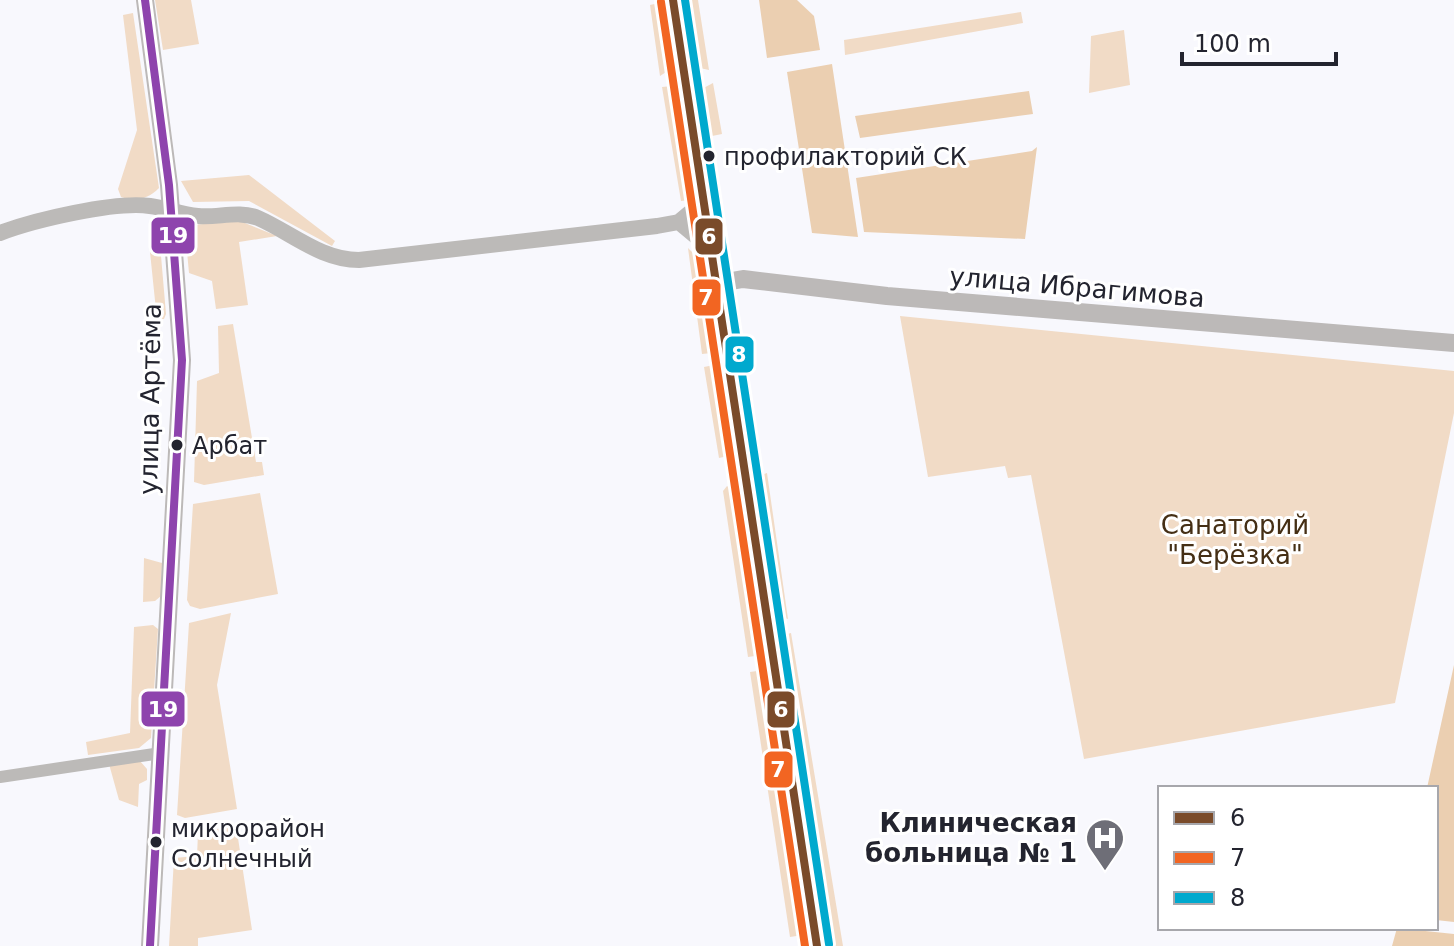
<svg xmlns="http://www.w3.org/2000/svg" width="1454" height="946" font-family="'DejaVu Sans',sans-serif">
	<rect width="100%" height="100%" fill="#f8f8fd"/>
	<!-- green -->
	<path fill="#f1dbc6" d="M 155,0 L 191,0 L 199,44 L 163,50 Z
		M 685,0 L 698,0 L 709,70 L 695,67 Z
		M 659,3 L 669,70 L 660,76 L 650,5 Z
		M 1021,12 L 1023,23 L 845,55 L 844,40 Z
		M 133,13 L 159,188 C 148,199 136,202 121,197 L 118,189 L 137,130 L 123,15 Z
		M 1124,30 L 1130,85 L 1089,93 L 1091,36 Z
		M 713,83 L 722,134 L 707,137 L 698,91 Z
		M 672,86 L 690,200 L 681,201 L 662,87 Z
		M 249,175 L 335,241 L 332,246 L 249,201 L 193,202 L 181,181 Z
		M 240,221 L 277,236 L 239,242 L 248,305 L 216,309 L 212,281 L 189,273 L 185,230 L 191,225 Z
		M 160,244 L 166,314 L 164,319 L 157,320 L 150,252 Z
		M 688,248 L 698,258 L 712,353 L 702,354 Z
		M 900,316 L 1454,371 L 1454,413 L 1395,703 L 1084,759 L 1031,475 L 1008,478 L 1005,466 L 928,477 Z
		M 233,324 L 256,462 L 262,462 L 264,475 L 204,485 L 194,482 L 197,381 L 219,373 L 218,326 Z
		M 714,365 L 728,456 L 719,458 L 704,367 Z
		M 767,473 L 788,619 L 777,616 L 756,477 Z
		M 727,486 L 736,493 L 762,655 L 748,657 L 723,491 Z
		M 260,493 L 278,594 L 200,609 L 190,606 L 187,600 L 193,504 Z
		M 144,558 L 162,563 L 161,596 L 155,601 L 143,602 Z
		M 231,613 L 217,685 L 237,809 L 185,818 L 177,815 L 189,623 Z
		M 153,625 L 158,629 L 151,738 L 139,748 L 88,755 L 86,742 L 130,733 L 134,627 Z
		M 791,633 L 843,946 L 830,946 L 827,928 L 780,636 Z
		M 764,670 L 803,935 L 790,937 L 750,672 Z
		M 140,761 L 147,769 L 147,780 L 139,784 L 138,807 L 119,800 L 109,764 Z
		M 236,825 L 252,930 L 198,938 L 198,946 L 169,946 L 174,858 L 197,856 L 198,833 Z"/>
	<!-- forest -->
	<path fill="#ebcfb1" d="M 759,0 L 797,0 L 814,16 L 820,50 L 767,58 Z
		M 832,64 L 858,237 L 812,233 L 787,72 Z
		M 1029,91 L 1033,114 L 860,138 L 855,116 Z
		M 1037,147 L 1025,239 L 864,232 L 856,178 L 1032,151 Z
		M 1454,665 L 1454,922 L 1436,920 L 1436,788 L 1427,788 Z
		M 1397,928 L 1454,934 L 1454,946 L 1392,946 Z"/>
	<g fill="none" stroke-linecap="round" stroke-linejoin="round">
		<!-- minor -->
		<path stroke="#bcbab8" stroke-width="12" d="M 0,777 L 161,753"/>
		<!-- tertiary -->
		<path stroke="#bcbab8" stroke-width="16" d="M 679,222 L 709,247
			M 0,233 C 34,220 115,201 150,206 C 166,208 182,215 198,216 C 218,218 239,210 258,218 C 292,233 321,260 359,260 L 657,226 L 679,222 L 703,202"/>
		<!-- secondary -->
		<path stroke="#bcb9b8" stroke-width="18" d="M 145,0 L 169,185 L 182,360 L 150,946
			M 673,0 L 817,946
			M 714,284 L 743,279 L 887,296 L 1454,343"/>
		<defs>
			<path id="bus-1" d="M 673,0 L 817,946"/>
			<path id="bus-2" d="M 661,2 L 805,946"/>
			<path id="bus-3" d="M 685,0 L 829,944"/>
			<path id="bus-4" d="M 145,0 L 169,185 L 182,360 L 150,946"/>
		</defs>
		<!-- bus-1 casing -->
		<use href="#bus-1" stroke="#fff" stroke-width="14"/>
		<!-- bus-2 casing -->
		<use href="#bus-2" stroke="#fff" stroke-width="14"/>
		<!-- bus-3 casing -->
		<use href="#bus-3" stroke="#fff" stroke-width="14"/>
		<!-- bus-4 casing -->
		<use href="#bus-4" stroke="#fff" stroke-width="14"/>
		<!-- bus-1 -->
		<use href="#bus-1" stroke="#7a4b2a" stroke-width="8"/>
		<!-- bus-2 -->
		<use href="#bus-2" stroke="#f26522" stroke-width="8"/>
		<!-- bus-3 -->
		<use href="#bus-3" stroke="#00a9ce" stroke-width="8"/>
		<!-- bus-4 -->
		<use href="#bus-4" stroke="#8e44ad" stroke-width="8"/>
	</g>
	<!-- icons -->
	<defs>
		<symbol id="hospital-pin" viewBox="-11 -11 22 30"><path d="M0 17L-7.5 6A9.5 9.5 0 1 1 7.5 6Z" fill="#6e6e77" stroke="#fff"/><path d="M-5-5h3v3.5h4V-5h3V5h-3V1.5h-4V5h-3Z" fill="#fff"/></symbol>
	</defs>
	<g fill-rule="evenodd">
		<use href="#hospital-pin" x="1083" y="816" width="44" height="60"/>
	</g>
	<!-- markers -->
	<g fill="#23242f" stroke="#fff" stroke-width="3">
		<circle cx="709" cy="156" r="7"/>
		<circle cx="177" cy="445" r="7"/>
		<circle cx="156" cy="842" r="7"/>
	</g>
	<g text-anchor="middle" stroke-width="6" stroke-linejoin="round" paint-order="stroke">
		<!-- bus labels -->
		<g font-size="24" fill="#23242f" stroke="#fff" text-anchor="start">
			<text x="724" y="165">профилакторий СК</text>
			<text x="192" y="454">Арбат</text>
			<text x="171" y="837">микрорайон<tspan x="171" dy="30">Солнечный</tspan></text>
		</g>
		<!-- street labels -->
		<g font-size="26" fill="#23242f" stroke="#fff">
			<text transform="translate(1077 287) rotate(5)" y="9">улица Ибрагимова</text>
			<text transform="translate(150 399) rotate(-89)" y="9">улица Артёма</text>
		</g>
		<!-- park labels -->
		<g font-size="26" fill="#452f15" stroke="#fff">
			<text x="1235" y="534">Санаторий<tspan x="1235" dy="30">"Берёзка"</tspan></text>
		</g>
		<!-- poi labels -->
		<g font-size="26" font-weight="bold" fill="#23242f" stroke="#fff" text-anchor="end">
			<text x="1077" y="832">Клиническая<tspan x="1077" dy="30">больница № 1</tspan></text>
		</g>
	</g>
	<g stroke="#fff" stroke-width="3">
		<rect x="150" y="216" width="46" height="39" rx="8" fill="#8e44ad"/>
		<rect x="694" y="217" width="30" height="39" rx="8" fill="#7a4b2a"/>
		<rect x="691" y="278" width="31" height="39" rx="8" fill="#f26522"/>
		<rect x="724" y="335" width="31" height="39" rx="8" fill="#00a9ce"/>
		<rect x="140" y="690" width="46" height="38" rx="8" fill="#8e44ad"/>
		<rect x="766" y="690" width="30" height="39" rx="8" fill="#7a4b2a"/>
		<rect x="763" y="750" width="31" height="39" rx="8" fill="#f26522"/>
	</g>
	<g font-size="22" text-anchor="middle" font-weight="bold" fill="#fff">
		<text x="173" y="243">19</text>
		<text x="709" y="244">6</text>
		<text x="706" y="305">7</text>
		<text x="739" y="362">8</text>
		<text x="163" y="717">19</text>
		<text x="781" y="717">6</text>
		<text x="778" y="777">7</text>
	</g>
	<!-- legend -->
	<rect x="1158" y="786" width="280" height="144" fill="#ffffff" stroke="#a7a7ac" stroke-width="2"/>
	<rect x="1174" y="812" width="40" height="12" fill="#7a4b2a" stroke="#a7a7ac" stroke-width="2"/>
	<text x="1230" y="826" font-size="24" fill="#23242f">6</text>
	<rect x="1174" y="852" width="40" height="12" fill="#f26522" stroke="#a7a7ac" stroke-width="2"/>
	<text x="1230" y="866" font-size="24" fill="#23242f">7</text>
	<rect x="1174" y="892" width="40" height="12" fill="#00a9ce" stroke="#a7a7ac" stroke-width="2"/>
	<text x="1230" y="906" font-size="24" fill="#23242f">8</text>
	<!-- scale -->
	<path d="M1182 52v12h154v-12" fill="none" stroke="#23242f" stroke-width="4"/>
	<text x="1194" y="52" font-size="24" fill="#23242f" stroke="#ffffff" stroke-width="6" paint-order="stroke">100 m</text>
</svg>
